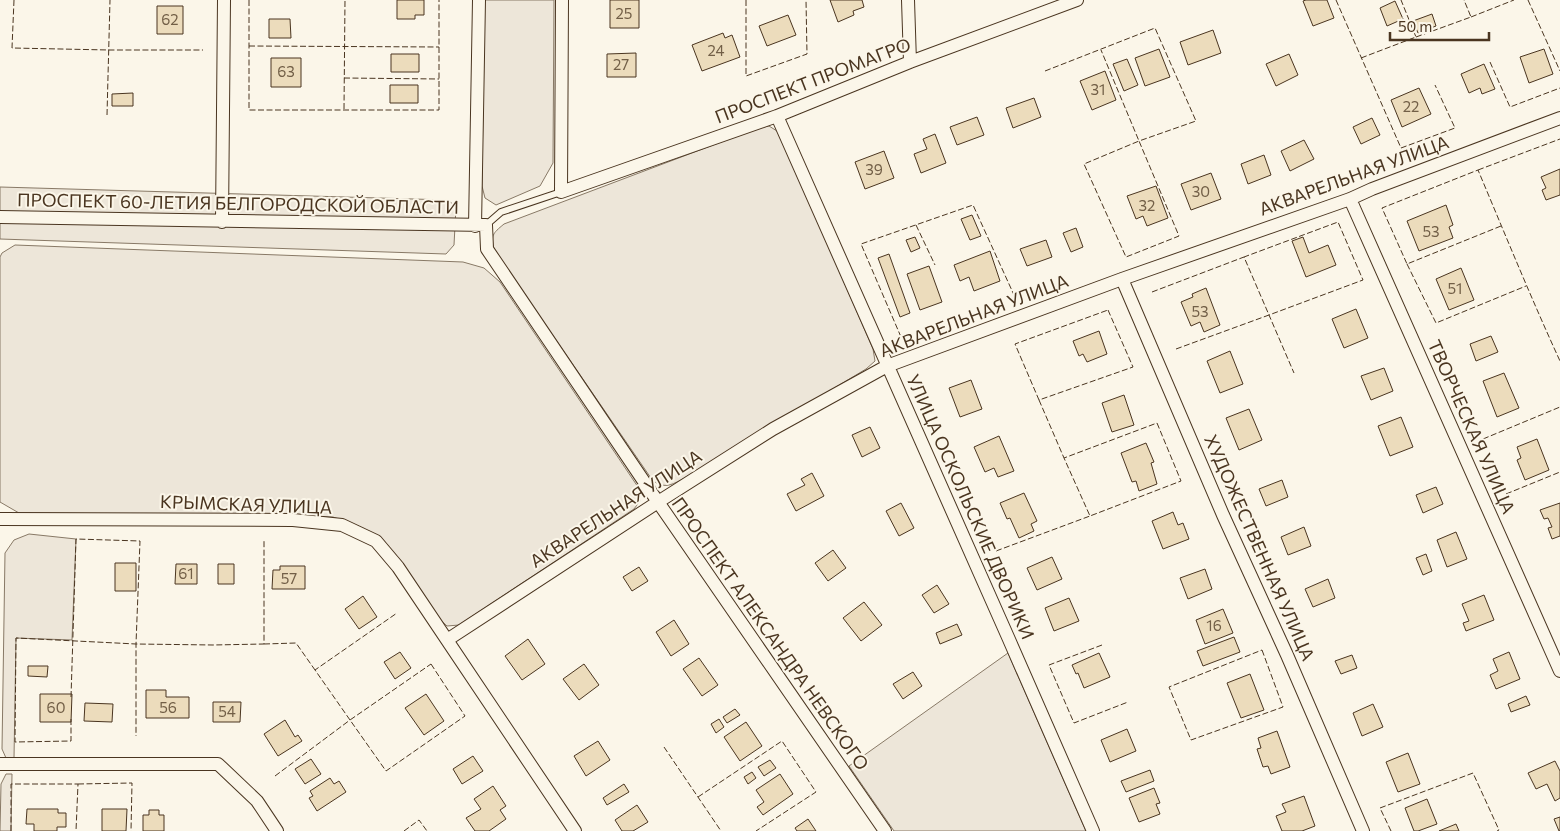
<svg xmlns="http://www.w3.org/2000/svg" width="1560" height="831" font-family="Commissioner,sans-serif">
	<rect width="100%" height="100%" fill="#fbf6e9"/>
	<!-- green -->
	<path fill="#ede6d9" stroke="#887966" d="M 484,0 L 554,0 L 553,163 L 540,186 L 496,205 L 485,198 L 482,186 Z
		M 769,126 L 777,131 L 783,141 L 873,349 L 875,361 L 866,369 L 681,480 C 669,486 665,488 653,481 L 494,250 C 491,235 492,234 504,224 L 758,128 Z
		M 0,187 L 448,200 L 456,207 L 454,245 L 446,254 L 0,239 Z
		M 15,245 L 463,262 L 484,268 L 500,282 L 638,487 L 640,501 L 634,509 L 459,625 L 447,626 L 437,617 L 385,543 L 363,528 L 333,517 L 291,515 L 19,513 L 0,502 L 0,257 L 2,253 Z
		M 29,534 L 76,539 L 72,640 L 16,638 L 14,758 L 6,758 L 2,749 L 5,553 L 14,540 Z
		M 1008,653 L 1086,831 L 894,831 L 849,766 Z
		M 6,774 L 12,774 L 11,831 L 0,831 L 1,784 Z"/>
	<!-- building -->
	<path fill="#ecdcbc" stroke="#4a3520" d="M 397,0 L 424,0 L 424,15 L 415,15 L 415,19 L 397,19 Z
		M 610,0 L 639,0 L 639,28 L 610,28 Z
		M 830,0 L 862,0 L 864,7 L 853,11 L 854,15 L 838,22 Z
		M 1306,0 L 1327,0 L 1334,18 L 1313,26 L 1303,1 Z
		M 1395,1 L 1403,19 L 1387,26 L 1380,8 Z
		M 157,6 L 183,6 L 183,34 L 157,34 Z
		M 1432,14 L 1436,26 L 1418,33 L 1413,21 Z
		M 788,15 L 796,35 L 767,46 L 759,26 Z
		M 269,19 L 290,19 L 291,38 L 269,38 Z
		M 1213,30 L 1221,53 L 1188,65 L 1180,42 Z
		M 723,33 L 725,38 L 732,35 L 740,57 L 702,71 L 692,45 Z
		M 1159,49 L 1170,77 L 1145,86 L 1135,58 Z
		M 1544,49 L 1553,74 L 1529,83 L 1520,57 Z
		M 636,53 L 636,77 L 607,77 L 607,54 Z
		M 391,54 L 419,54 L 419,72 L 391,72 Z
		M 1289,54 L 1298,75 L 1276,86 L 1266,64 Z
		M 271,58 L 301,58 L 301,87 L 271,87 Z
		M 1127,59 L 1138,85 L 1124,91 L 1113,64 Z
		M 1484,64 L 1495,89 L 1482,94 L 1480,88 L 1469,93 L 1461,74 Z
		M 1105,71 L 1116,100 L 1092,110 L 1080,81 Z
		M 390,85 L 418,85 L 418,103 L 390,103 Z
		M 1419,88 L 1431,114 L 1402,127 L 1391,100 Z
		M 133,93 L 133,106 L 112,106 L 112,94 Z
		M 1034,98 L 1041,117 L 1013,128 L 1006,108 Z
		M 977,117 L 984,135 L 957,145 L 950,127 Z
		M 1372,118 L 1380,135 L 1361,144 L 1353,127 Z
		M 935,134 L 946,163 L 921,173 L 914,154 L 927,149 L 923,139 Z
		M 1304,140 L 1314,159 L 1290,171 L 1281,151 Z
		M 884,151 L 894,178 L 865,189 L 855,162 Z
		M 1264,155 L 1271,175 L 1248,184 L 1241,164 Z
		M 1560,169 L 1560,195 L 1546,200 L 1542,190 L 1546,188 L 1541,177 Z
		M 1211,173 L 1221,199 L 1191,210 L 1181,184 Z
		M 1156,186 L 1168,218 L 1147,226 L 1143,216 L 1136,219 L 1127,196 Z
		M 1446,205 L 1453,225 L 1449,227 L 1453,238 L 1419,251 L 1407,221 Z
		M 972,215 L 981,236 L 970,240 L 961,219 Z
		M 1076,228 L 1083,247 L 1071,252 L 1063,233 Z
		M 915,237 L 920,248 L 911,252 L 906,240 Z
		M 1303,237 L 1309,253 L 1328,245 L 1336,265 L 1306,277 L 1292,241 Z
		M 1046,240 L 1052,257 L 1027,266 L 1020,249 Z
		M 990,251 L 1000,281 L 974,291 L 969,277 L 960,281 L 954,265 Z
		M 889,254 L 910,313 L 900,317 L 878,258 Z
		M 929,266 L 942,302 L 920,310 L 907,274 Z
		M 1461,268 L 1474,300 L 1449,310 L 1436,279 Z
		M 1206,288 L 1220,325 L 1204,332 L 1200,322 L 1191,326 L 1181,302 L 1193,297 L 1192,294 Z
		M 1356,309 L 1368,338 L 1344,348 L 1332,319 Z
		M 1099,331 L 1107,354 L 1087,362 L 1083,354 L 1079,356 L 1073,341 Z
		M 1491,336 L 1498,352 L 1476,361 L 1470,344 Z
		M 1230,351 L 1243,384 L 1220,393 L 1207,361 Z
		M 1384,368 L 1393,391 L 1371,400 L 1361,376 Z
		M 1504,373 L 1519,408 L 1497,417 L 1483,381 Z
		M 971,380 L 982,409 L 960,417 L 949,388 Z
		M 1124,395 L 1134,425 L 1112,432 L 1102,403 Z
		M 1249,409 L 1262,440 L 1239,450 L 1226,418 Z
		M 1401,417 L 1413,447 L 1390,456 L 1378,426 Z
		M 870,427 L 880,448 L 862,457 L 852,435 Z
		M 999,436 L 1014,471 L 998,477 L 994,468 L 985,472 L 974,447 Z
		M 1537,439 L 1549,470 L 1525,480 L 1517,460 L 1521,458 L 1517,447 Z
		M 1146,443 L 1154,462 L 1151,463 L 1157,484 L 1139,491 L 1136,481 L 1132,482 L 1121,453 Z
		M 812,473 L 824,496 L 796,511 L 787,494 L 805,485 L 801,479 Z
		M 1282,480 L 1288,497 L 1266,506 L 1259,489 Z
		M 1436,487 L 1443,504 L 1423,513 L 1416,495 Z
		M 1024,493 L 1037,521 L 1031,524 L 1034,531 L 1019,538 L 1010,518 L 1007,519 L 1000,503 Z
		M 901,503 L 914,528 L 899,536 L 886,511 Z
		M 1560,503 L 1560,536 L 1552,539 L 1548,528 L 1552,527 L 1548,518 L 1544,519 L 1540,510 Z
		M 1173,512 L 1178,525 L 1183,523 L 1189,539 L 1163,549 L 1152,521 Z
		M 1304,527 L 1311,546 L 1288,555 L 1281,537 Z
		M 1456,532 L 1467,559 L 1447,567 L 1437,540 Z
		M 833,550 L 846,568 L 828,581 L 815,563 Z
		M 1426,554 L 1432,571 L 1423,575 L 1416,558 Z
		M 1052,557 L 1062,579 L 1037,590 L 1027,568 Z
		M 115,563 L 136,563 L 136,591 L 115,591 Z
		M 176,564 L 197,564 L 197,584 L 175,584 Z
		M 218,564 L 234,564 L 234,584 L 218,584 Z
		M 280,566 L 305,566 L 305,589 L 272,589 L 273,570 L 280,570 Z
		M 639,567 L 648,581 L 632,591 L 623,577 Z
		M 1205,569 L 1212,589 L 1188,599 L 1180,578 Z
		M 1328,579 L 1335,598 L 1313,607 L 1305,589 Z
		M 937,585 L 949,604 L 934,613 L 922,595 Z
		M 1484,595 L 1494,620 L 1466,631 L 1463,623 L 1469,621 L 1462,604 Z
		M 363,596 L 377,617 L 359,629 L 345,609 Z
		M 1069,598 L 1079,621 L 1054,631 L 1045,608 Z
		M 864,602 L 882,625 L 861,641 L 843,618 Z
		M 1223,609 L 1233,633 L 1205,644 L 1196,620 Z
		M 674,620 L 689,644 L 671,656 L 656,632 Z
		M 957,624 L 962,635 L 940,644 L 936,633 Z
		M 1234,637 L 1240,652 L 1203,666 L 1197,651 Z
		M 528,639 L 545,664 L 522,680 L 505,656 Z
		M 400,652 L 411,668 L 395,679 L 384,662 Z
		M 1509,652 L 1520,679 L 1496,689 L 1490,675 L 1498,671 L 1493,659 Z
		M 1099,653 L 1110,677 L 1084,688 L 1078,673 L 1076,674 L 1072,665 Z
		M 1352,655 L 1357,668 L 1341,674 L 1335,661 Z
		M 699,658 L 718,685 L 702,696 L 683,669 Z
		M 584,664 L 599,685 L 579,700 L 563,679 Z
		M 28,666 L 48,666 L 47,677 L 28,676 Z
		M 913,672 L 922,686 L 903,699 L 893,684 Z
		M 1250,674 L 1264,710 L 1241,718 L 1227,683 Z
		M 146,690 L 166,690 L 166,697 L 189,697 L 189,718 L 146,718 Z
		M 40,694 L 72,694 L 71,722 L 40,722 Z
		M 426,694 L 444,721 L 424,735 L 405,708 Z
		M 1526,696 L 1530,705 L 1511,712 L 1508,704 Z
		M 213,702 L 241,702 L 240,722 L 213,722 Z
		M 85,703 L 113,704 L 112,722 L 84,721 Z
		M 1373,704 L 1383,727 L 1362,736 L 1353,713 Z
		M 735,709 L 740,715 L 727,723 L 723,717 Z
		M 719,719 L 724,727 L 716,733 L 711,724 Z
		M 285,720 L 295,737 L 298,735 L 302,741 L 278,756 L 264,734 Z
		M 746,722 L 762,746 L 740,761 L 724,737 Z
		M 1127,729 L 1136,751 L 1110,762 L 1101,740 Z
		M 1277,731 L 1290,767 L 1271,774 L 1268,766 L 1263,767 L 1257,749 L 1261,748 L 1258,738 Z
		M 598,741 L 610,760 L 586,776 L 574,756 Z
		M 1408,753 L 1420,784 L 1398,792 L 1386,762 Z
		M 473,756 L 483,771 L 462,784 L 453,769 Z
		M 311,759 L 321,774 L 305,784 L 295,769 Z
		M 770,760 L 776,768 L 764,776 L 758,767 Z
		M 1555,761 L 1560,771 L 1560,798 L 1555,801 L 1547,784 L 1536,789 L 1528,773 Z
		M 1150,770 L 1154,781 L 1126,792 L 1121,781 Z
		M 752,772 L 756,778 L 748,784 L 744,777 Z
		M 780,774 L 793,794 L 763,815 L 757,807 L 764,802 L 756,790 Z
		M 330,778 L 334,784 L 339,781 L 346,792 L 317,811 L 309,798 L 313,796 L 310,791 Z
		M 624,784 L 629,792 L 607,805 L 603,798 Z
		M 493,786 L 506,806 L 500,810 L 506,819 L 489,831 L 475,831 L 466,818 L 481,809 L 474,799 Z
		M 1154,788 L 1160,803 L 1156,804 L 1160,814 L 1139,822 L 1129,798 Z
		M 1304,796 L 1315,826 L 1302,831 L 1282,831 L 1276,816 L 1286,812 L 1282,804 Z
		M 1427,799 L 1437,824 L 1418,831 L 1414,831 L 1405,808 Z
		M 637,805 L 648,822 L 633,831 L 622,831 L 615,820 Z
		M 27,809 L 58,809 L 58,813 L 66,813 L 66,827 L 57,827 L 57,831 L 34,831 L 34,824 L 26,824 Z
		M 102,809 L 127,809 L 126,831 L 102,831 Z
		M 149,810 L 159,810 L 159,815 L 164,815 L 164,831 L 143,831 L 143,815 L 149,815 Z
		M 1560,817 L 1560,831 L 1559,831 L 1554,819 Z
		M 808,819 L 816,831 L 797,831 L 795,828 Z
		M 1456,824 L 1459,831 L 1439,831 Z"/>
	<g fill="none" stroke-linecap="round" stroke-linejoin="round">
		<defs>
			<path id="lane" d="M 486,225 L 501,212 L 561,192"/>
			<path id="street" d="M 562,0 L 561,192 L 777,116 L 910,62 L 1077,0
				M 908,0 L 910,62
				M 777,116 C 882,354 989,592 1093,831
				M 1350,199 L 1560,671
				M 0,217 L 486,225 L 487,249 L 647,486 L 885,831
				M 222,222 L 224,0
				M 475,226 L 479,0
				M 1122,279 L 1223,515 L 1287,655 L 1363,831
				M 0,519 L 293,520 L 342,525 L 376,541 L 398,567 L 575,831
				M 447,640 L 658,502 L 773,429 L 887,366 L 1122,279 L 1350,199 L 1372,189 L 1560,118
				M 0,764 L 218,764 L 257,801 L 277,831"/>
		</defs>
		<!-- lane casing -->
		<use href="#lane" stroke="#4a3520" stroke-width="8"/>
		<!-- street casing -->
		<use href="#street" stroke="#4a3520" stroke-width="14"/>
		<!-- lane -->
		<use href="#lane" stroke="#fbf6e9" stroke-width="6"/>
		<!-- street -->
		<use href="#street" stroke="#fbf6e9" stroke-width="12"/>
		<!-- fence -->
		<path stroke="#4a3520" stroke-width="1" stroke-dasharray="6 2.5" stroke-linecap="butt" d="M 14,0 L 12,48 L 109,50 L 203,50
			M 249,0 L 249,110 L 439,110 L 439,0
			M 746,0 L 746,76 L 807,54 L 806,0
			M 1336,0 L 1401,148 L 1455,128 L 1435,85
			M 1528,0 L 1560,71
			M 1471,17 L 1514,0
			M 1416,37 L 1471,17 L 1464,0
			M 249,46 L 439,47
			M 1361,58 L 1416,37 L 1401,0
			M 1490,62 L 1510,107 L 1560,88
			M 1045,71 L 1155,28 L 1196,121 L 1139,141 L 1179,236 L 1126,257 L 1084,164 L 1139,141 L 1101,50
			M 344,78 L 439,79
			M 344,109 L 345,0
			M 107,115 L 110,0
			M 1478,170 L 1560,139
			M 916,225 L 935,265
			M 1501,226 L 1407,264 L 1382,208 L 1478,170 C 1505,234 1531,298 1560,361
			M 1407,264 L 1436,323 L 1526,286
			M 1152,292 L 1244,257
			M 1108,310 L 1133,367 L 1039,400 L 1015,344 Z
			M 901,337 L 861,244 L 973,205 L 1014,295
			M 1176,349 L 1269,315 L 1244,257 L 1338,222 L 1363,280 L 1269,315 L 1294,373
			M 1039,400 L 1064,458
			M 1157,423 L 1181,481 L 1090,516 L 1064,458 Z
			M 1483,439 L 1560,407
			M 1506,494 L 1560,472
			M 996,551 L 1090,516
			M 264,644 L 296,643 L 315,670
			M 1102,645 L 1049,665 L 1074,723 L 1128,702
			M 1262,650 L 1283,707 L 1191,740 L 1169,687 Z
			M 431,664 L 465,716 L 386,771 L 350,720 Z
			M 71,697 L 76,539 L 140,541 L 136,644 L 136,736
			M 71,719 L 71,741 L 15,742 L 16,638 L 136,644 L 213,645 L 264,644 L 264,541
			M 664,747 L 721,831
			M 275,776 L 350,720 L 315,670 L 397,613
			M 78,784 L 132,783 L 131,831
			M 698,797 L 782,741 L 816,792 L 756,831
			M 11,831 L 11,784 L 78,784 L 76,831
			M 404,831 L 419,820 L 427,831
			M 1391,831 L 1380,808 L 1473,773 L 1499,830 L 1497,831"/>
	</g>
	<g text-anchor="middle" stroke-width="4" stroke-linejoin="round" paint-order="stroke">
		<!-- number labels -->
		<g font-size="15" fill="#725f47">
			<text x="624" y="19">25</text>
			<text x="170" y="25">62</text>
			<text x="716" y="56">24</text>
			<text x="621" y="70">27</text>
			<text x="286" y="77">63</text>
			<text x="1098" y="95">31</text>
			<text x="1411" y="112">22</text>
			<text x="874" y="175">39</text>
			<text x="1201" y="197">30</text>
			<text x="1147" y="211">32</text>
			<text x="1431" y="237">53</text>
			<text x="1455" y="294">51</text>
			<text x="1200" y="317">53</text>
			<text x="186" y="579">61</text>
			<text x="289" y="584">57</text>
			<text x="1214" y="631">16</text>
			<text x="56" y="713">60</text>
			<text x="168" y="713">56</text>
			<text x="227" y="717">54</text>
		</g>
		<!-- street labels -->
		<g font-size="18" fill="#4a3520" stroke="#fbf6e9">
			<text transform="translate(813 81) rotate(-21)" y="6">ПРОСПЕКТ ПРОМАГРО</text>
			<text transform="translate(1354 176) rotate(-20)" y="6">АКВАРЕЛЬНАЯ УЛИЦА</text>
			<text transform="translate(238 204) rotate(1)" y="6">ПРОСПЕКТ 60-ЛЕТИЯ БЕЛГОРОДСКОЙ ОБЛАСТИ</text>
			<text transform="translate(974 316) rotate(-21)" y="6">АКВАРЕЛЬНАЯ УЛИЦА</text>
			<text transform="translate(1471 427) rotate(66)" y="6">ТВОРЧЕСКАЯ УЛИЦА</text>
			<text transform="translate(246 505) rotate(2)" y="6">КРЫМСКАЯ УЛИЦА</text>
			<text transform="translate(970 507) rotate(66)" y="6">УЛИЦА ОСКОЛЬСКИЕ ДВОРИКИ</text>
			<text transform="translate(616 509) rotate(-33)" y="6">АКВАРЕЛЬНАЯ УЛИЦА</text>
			<text transform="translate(1259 548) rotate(66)" y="6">ХУДОЖЕСТВЕННАЯ УЛИЦА</text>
			<text transform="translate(770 634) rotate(55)" y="6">ПРОСПЕКТ АЛЕКСАНДРА НЕВСКОГО</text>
		</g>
	</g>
	<!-- scale -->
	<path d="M1390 32v8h99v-8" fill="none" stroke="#4a3520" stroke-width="2.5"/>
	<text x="1398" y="32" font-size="15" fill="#4a3520" stroke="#fbf6e9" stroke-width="4" paint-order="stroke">50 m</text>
</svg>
